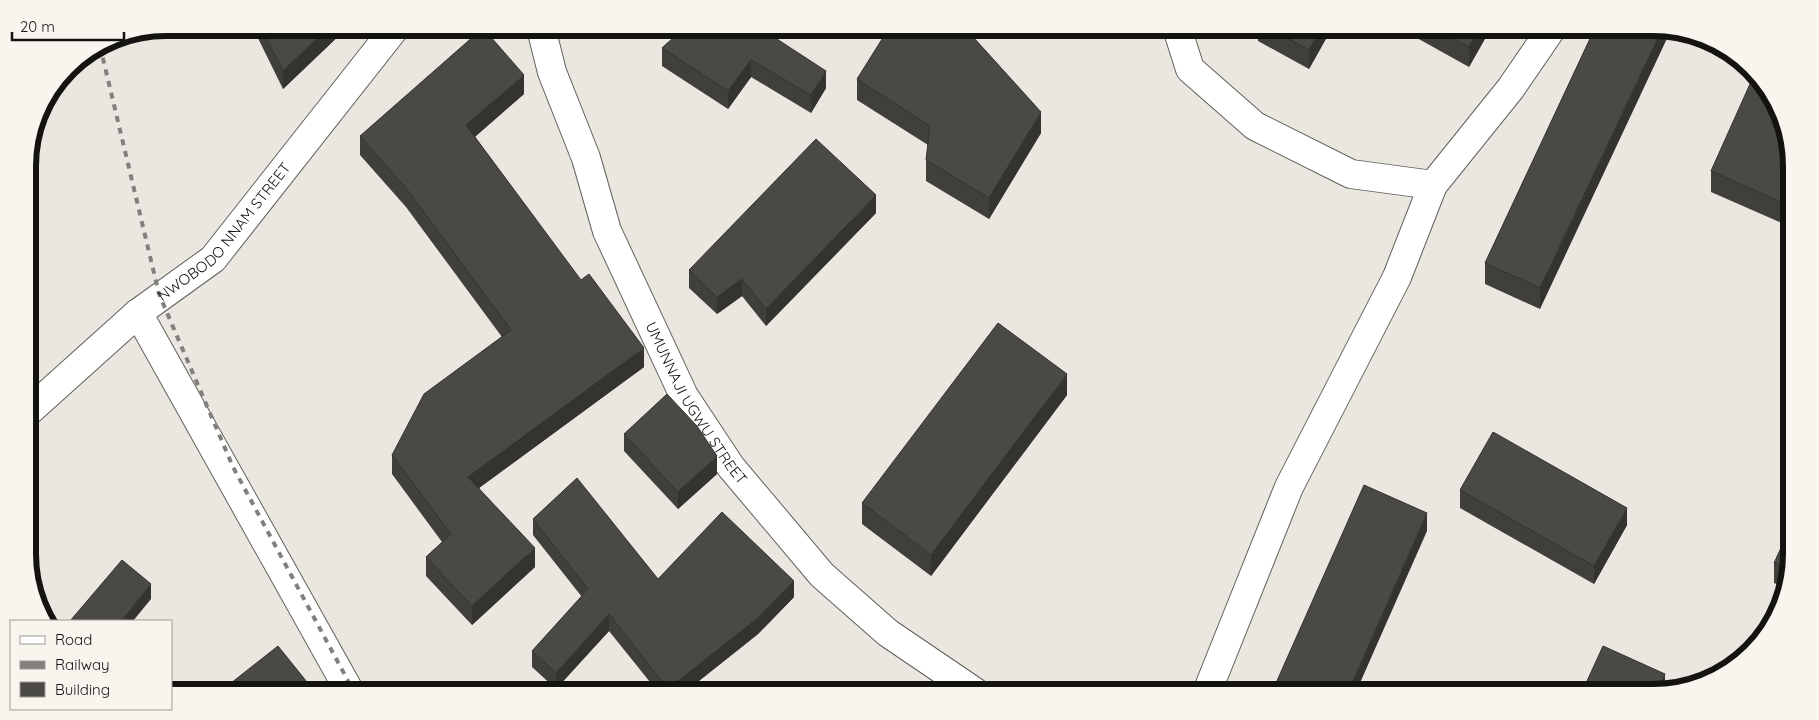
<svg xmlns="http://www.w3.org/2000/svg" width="1819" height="720" font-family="Quicksand,sans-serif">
	<rect width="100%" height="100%" fill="#eae7e1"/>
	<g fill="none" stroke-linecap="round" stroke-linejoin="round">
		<defs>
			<g id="minor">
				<path id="s1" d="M 541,28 L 552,72 L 586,158 L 607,231 L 684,396 L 731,467 L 822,575 L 888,633 L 975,692"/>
				<path d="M 1177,28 L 1190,69 L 1255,126 L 1351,174 L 1433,185"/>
				<path d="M 138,313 L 350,692"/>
				<path id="s2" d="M 29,411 L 138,313 L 213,259 L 395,28"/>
				<path d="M 1207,692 L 1289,487 L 1397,277 L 1433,185 L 1511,88 L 1552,28"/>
			</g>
		</defs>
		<!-- minor casing -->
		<use href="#minor" stroke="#62605b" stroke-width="30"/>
		<!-- minor -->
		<use href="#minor" stroke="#fff" stroke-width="28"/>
		<!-- rail -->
		<path stroke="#82807c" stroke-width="4" stroke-dasharray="6 6" stroke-linecap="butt" d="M 100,46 L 159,294 L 233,467 L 354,692"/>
	</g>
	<!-- wall -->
	<path fill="#403f3a" d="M 253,28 L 347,28 L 283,89 Z
		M 684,28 L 826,88 L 811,113 L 751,77 L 728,109 L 662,66 L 662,48 Z
		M 1258,28 L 1332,28 L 1309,69 L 1258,41 Z
		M 1399,28 L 1491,28 L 1469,67 Z
		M 1595,28 L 1540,309 L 1485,284 L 1485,263 Z
		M 857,79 L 1041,133 L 989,219 L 926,181 L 926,160 L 928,145 L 857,100 Z
		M 524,94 L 475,137 L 644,367 L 479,488 L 535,567 L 472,625 L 426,576 L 426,557 L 442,542 L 392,474 L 392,455 L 502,337 L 406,207 L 360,155 L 360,136 Z
		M 1790,147 L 1791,227 L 1711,192 L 1711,171 Z
		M 876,213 L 766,326 L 742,296 L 717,314 L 689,288 L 689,270 Z
		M 1067,395 L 931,576 L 862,524 L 862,503 Z
		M 624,434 L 717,474 L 678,509 L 624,451 Z
		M 1460,490 L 1627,525 L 1594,584 L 1460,508 Z
		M 533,519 L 658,579 L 794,597 L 758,634 L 685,692 L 658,692 L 609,631 L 556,689 L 532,667 L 532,651 L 582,597 L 533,535 Z
		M 1792,554 L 1786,588 L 1774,583 L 1774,563 Z
		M 231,683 L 315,692 L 231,692 Z"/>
	<!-- shaded-wall -->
	<path fill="#343330" d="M 328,28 L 347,28 L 283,89 L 283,71 Z
		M 1321,28 L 1332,28 L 1309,69 L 1309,50 Z
		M 1480,28 L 1491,28 L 1469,67 L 1469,47 Z
		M 1662,29 L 1671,30 L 1540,309 L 1540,288 Z
		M 751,60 L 751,77 L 728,109 L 728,91 Z
		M 826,71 L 826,88 L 811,113 L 811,95 Z
		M 524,75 L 524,94 L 466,144 L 466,125 Z
		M 1041,112 L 1041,133 L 989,219 L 989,198 Z
		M 876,195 L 876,213 L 766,326 L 766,309 Z
		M 742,279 L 742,296 L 717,314 L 717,297 Z
		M 32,317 L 32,335 L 29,345 L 29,328 Z
		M 644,348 L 644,367 L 468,496 L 468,477 Z
		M 1067,374 L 1067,395 L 931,576 L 931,555 Z
		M 717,456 L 717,474 L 678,509 L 678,492 Z
		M 1627,508 L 1627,525 L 1594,584 L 1594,566 Z
		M 1427,513 L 1427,531 L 1356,692 L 1348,692 Z
		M 535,548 L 535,567 L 472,625 L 472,606 Z
		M 794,581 L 794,597 L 758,634 L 685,692 L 668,692 L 668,689 Z
		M 151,584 L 151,599 L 133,621 L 121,621 Z
		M 609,614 L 609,631 L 556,689 L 556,673 Z
		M 1665,674 L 1665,691 L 1662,692 L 1657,692 Z"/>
	<!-- building -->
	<path fill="#4b4944" stroke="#343330" d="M 261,28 L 328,28 L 283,71 Z
		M 483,28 L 524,75 L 466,125 L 581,280 L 589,274 L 644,348 L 468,477 L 535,548 L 472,606 L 426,557 L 451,534 L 392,455 L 424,394 L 511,330 L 406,188 L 360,136 Z
		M 684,28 L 760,28 L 826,71 L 811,95 L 751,60 L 728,91 L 662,48 Z
		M 889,28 L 965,28 L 1041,112 L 989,198 L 926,160 L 930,126 L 857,79 Z
		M 1269,28 L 1321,28 L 1309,50 Z
		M 1434,28 L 1480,28 L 1469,47 Z
		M 1595,28 L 1653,28 L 1662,29 L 1540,288 L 1485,263 Z
		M 1754,75 L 1763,81 L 1790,147 L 1790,206 L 1711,171 Z
		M 816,139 L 876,195 L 766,309 L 742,279 L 717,297 L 689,270 Z
		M 29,316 L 32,317 L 29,328 Z
		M 998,323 L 1067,374 L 931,555 L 862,503 Z
		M 667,394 L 697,426 L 717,456 L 678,492 L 624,434 Z
		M 1493,432 L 1627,508 L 1594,566 L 1460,490 Z
		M 577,478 L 658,579 L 722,512 L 794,581 L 758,618 L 668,689 L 609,614 L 556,673 L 532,651 L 588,589 L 533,519 Z
		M 1364,485 L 1427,513 L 1348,692 L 1272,692 Z
		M 1791,526 L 1792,554 L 1789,569 L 1774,563 Z
		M 122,560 L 151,584 L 121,621 L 70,621 Z
		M 278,646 L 315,692 L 238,692 L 231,683 Z
		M 1603,646 L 1665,674 L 1657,692 L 1582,692 Z"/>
	<g text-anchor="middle" stroke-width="5" stroke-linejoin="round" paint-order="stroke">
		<!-- street labels -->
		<g font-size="15" fill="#141311" stroke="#f8f5ef">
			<text dy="5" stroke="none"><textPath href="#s2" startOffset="266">NWOBODO NNAM STREET</textPath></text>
			<text dy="5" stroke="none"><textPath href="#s1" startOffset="408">UMUNNAJI UGWU STREET</textPath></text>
		</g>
	</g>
	<!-- crop -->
	<path d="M0 0H1819V720H0ZM166 36H1653A130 130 0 0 1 1783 166V554A130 130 0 0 1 1653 684H166A130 130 0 0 1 36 554V166A130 130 0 0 1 166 36Z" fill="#f8f5ef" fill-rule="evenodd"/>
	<path fill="none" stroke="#141311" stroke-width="6" d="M166 36H1653A130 130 0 0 1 1783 166V554A130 130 0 0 1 1653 684H166A130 130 0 0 1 36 554V166A130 130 0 0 1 166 36Z"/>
	<!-- legend -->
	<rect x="10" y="620" width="162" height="90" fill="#f8f5ef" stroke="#9d9b96"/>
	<rect x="20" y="636" width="25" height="8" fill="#ffffff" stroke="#9d9b96"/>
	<text x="55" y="645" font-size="15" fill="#141311">Road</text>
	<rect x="20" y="661" width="25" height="8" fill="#82807c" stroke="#9d9b96"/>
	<text x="55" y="670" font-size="15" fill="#141311">Railway</text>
	<rect x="20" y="682" width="25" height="15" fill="#4b4944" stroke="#9d9b96"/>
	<text x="55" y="695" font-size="15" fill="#141311">Building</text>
	<!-- scale -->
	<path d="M12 32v8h112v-8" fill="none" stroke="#141311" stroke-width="2.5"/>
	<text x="20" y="32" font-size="15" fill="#141311" stroke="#f8f5ef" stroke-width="4" paint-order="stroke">20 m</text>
</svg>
